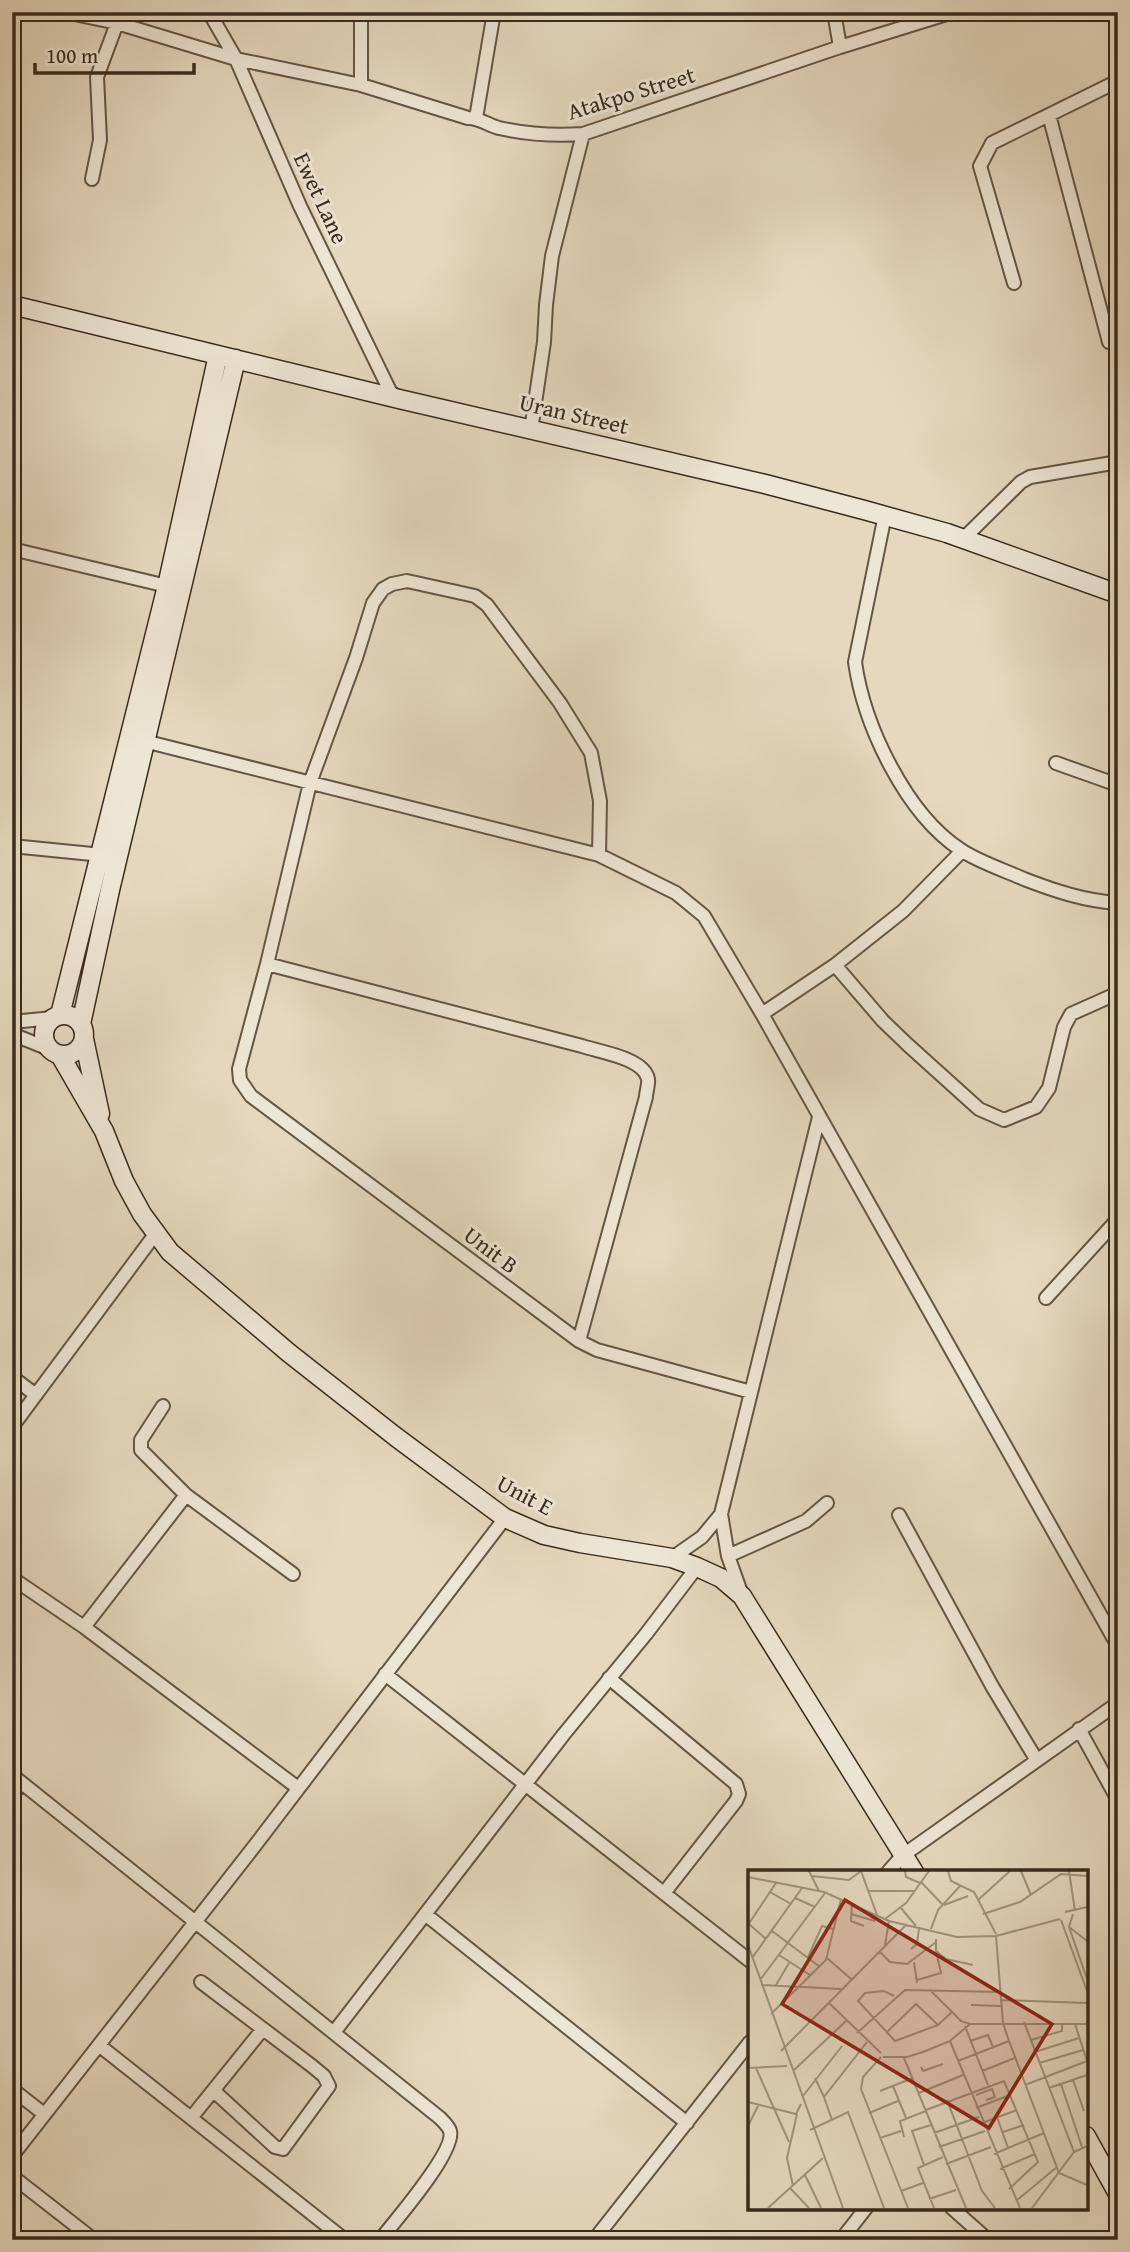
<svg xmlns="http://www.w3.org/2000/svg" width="1130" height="2252" font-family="'Gentium Book Plus',serif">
	<rect width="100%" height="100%" fill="#e5d8bf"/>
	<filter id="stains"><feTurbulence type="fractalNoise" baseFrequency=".00286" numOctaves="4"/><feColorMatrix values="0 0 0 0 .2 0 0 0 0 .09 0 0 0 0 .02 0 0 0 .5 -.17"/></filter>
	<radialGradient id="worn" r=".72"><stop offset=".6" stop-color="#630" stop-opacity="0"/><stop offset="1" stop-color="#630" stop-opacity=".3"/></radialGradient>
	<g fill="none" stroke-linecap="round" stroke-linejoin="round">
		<defs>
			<path id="street" d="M 65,12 L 117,23 L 236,59 L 361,85 L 468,118 C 480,118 488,125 499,128 C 526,134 556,136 583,134 L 840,47 L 953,12
				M 209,12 L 236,59 L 300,206 L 390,391 L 397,398
				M 361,12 L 361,85
				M 834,12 L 840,47
				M 1049,115 L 1109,342
				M 476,118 L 494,12
				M 92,179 L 100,140 L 97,77 L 117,23
				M 1014,283 L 980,166 L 992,143 L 1118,81
				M 531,430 L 544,342 L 546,305 L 552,256 L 583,134
				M 885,515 L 855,662 C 864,726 906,814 961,850 C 979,862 1004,870 1024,879 C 1055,891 1085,901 1118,903
				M 963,539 L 1021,482 L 1030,477 L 1118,462
				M 12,549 L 167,586
				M 140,740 L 599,855 L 676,893 L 704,916 L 762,1014 L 1118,1646
				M 1056,763 L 1118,785
				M 12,846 L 102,855
				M 599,855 L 600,801 L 591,753 L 560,703 L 487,605 L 475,596 L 407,581 L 392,584 L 383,589 L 373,603 L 356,658 L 310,783 L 267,964 L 239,1069 L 240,1080 L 251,1096 L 579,1341 L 597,1350 L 751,1392
				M 267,964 L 582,1046 C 600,1052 644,1058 648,1079 C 649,1084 646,1092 646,1097 L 579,1341
				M 835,965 L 883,1021 L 908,1045 L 979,1109 L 1004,1120 L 1036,1107 L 1049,1088 L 1064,1027 L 1071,1014 L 1118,993
				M 762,1014 L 835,965 L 903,911 L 962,851
				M 12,1022 L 53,1018
				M 12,1034 L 49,1049
				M 1046,1298 L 1118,1219
				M 12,1377 L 36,1395
				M 163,1406 L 141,1440 L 141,1450 L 186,1495 L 293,1574
				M 12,1427 L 156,1233
				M 899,1515 L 992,1686 L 1036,1759
				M 728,1556 L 806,1521 L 827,1503
				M 672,1558 L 702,1537 L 721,1514
				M 12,1578 L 84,1627 L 298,1788
				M 742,1595 L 728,1556 L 721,1514 L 819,1117
				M 84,1627 L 186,1495
				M 385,1674 L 750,1961
				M 609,1678 L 736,1784 L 739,1794 L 736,1801 L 664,1893
				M 1079,1729 L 1118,1800
				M 12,1775 L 440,2118 C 443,2121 449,2127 450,2131 C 456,2151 395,2221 380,2240
				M 12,1795 L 22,1783
				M 888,1872 L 902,1856 L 1118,1703
				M 425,1914 L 687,2123
				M 201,1982 L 312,2066 L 324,2076 L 329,2086 L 283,2149 L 275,2147 L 215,2092
				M 335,2031 L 564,1734 L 646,1634 L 697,1567
				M 100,2046 L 345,2240
				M 12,2089 L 44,2114
				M 191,2118 L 262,2030
				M 12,2156 L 253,1848 L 505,1518
				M 12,2176 L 94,2240
				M 952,2208 L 988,2240
				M 594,2240 L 750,2042
				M 841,2240 L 866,2208"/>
			<path id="secondary" d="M 12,305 L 399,399 L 765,484 L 864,510 L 947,533 L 1118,594
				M 60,1015 L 167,586 L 218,355
				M44 1035a20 20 0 1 1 40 0a20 20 0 1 1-40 0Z
				M 81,1024 L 110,890 L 236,359
				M 84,1039 L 100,1114
				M 60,1055 L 104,1131 L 124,1181 L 142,1214 L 170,1252 L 289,1353 L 396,1437 L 505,1518 L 544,1535 L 580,1543 L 672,1558 L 697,1567 L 721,1578 L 742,1596 L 914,1872
				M 1086,2136 L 1118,2194"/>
		</defs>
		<!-- street casing -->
		<use href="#street" stroke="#645644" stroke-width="16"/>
		<!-- secondary casing -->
		<use href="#secondary" stroke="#392b1b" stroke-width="21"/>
		<!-- street -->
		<use href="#street" stroke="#eee6d5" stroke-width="12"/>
		<!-- secondary -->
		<use href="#secondary" stroke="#eee6d5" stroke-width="18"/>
	</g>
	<g text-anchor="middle" stroke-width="6" stroke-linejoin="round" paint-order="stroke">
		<!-- street labels -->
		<g font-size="23" fill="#392b1b" stroke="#eee6d5">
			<text transform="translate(631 93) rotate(-17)" y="8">Atakpo Street</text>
			<text transform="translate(321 198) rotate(65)" y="8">Ewet Lane</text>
			<text transform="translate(574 414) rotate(13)" y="8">Uran Street</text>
			<text transform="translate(491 1250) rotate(37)" y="8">Unit B</text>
			<text transform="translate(525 1495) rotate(28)" y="8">Unit E</text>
		</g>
	</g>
	<!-- overview -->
	<g transform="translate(748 1870)">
		<rect width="340" height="340" fill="#e5d8bf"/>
		<path fill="none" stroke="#a0937d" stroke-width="2" d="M 61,1 L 71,21M 113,1 L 129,45M 157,1 L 158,7 L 172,13M 200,1 L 203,11 L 226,22 L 248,64M 273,1 L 283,25M 321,1 L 327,41M 64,6 L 101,10 L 113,1M 0,7 L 76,22 L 141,51 L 209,67 L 248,66 L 312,49M 173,12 L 195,35M 121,21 L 166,21M 22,22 L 43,34M 47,28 L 67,37M 230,30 L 262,1M 104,33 L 103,51 L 116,56M 196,35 L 220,26M 153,38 L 168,56M 317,42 L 339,37M 103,44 L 127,51M 235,44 L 272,32 L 313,4 L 339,6M 325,44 L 321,57 L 339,109M 137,49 L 158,33 L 181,1M 313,50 L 339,121M 1,54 L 18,69M 0,55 L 28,13M 321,57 L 339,71M 183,59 L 190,40 L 212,16M 24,61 L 72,97M 248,66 L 255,153 L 261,171 L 311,303 L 339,315M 188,69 L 188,81 L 198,89 L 225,95M 0,75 L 95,338M 137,75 L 141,51M 163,79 L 169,74 L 171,58M 131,81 L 142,92 L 159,94 L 188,72M 31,85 L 62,105M 60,87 L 74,56 L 85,59M 4,88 L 54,18M 79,88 L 103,109M 166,92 L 169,113M 12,110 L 77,23M 169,110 L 193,103 L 188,81M 13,115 L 93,119M 28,115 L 41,93M 182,120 L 213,151 L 222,154M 146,126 L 136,121 L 117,123 L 110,131 L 147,171 L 190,155 L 204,142M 253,130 L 339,133M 80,132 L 133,183M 223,135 L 253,136M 23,144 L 78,90 L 93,29M 276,152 L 326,282M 327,154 L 339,191M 217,156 L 240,215M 109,163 L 157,120 L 252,122M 138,163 L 168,134 L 190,155M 283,170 L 314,161 L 314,153M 202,171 L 272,338M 222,171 L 240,165 L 245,177M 33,181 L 159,54M 287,182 L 331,168M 133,187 L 115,207 L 113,219 L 160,338M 135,187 L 159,187 L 175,182 L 202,171 L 222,154 L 339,154M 156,188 L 218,338M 210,191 L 261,171M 291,193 L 335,180M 173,197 L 175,201 L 195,194M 0,198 L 39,196M 8,198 L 41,272M 46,200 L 98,151M 234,201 L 267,188M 67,208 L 76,227M 325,210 L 336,241M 313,214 L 334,277M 277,215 L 339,191M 145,216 L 158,248M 301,218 L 339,205M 132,221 L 165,208M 171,223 L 215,205M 228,225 L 244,219 L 247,227 L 238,230M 55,226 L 94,176M 199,230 L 234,321 L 247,338M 0,232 L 48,244 L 53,234M 228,238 L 262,225M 178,240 L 256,211 L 290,292 L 261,319M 121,243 L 150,231M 249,247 L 260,278M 84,250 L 76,227 L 119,172M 234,253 L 269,240M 0,256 L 11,234M 62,260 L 100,242 L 136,338M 255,262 L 276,255M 186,263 L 231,247M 156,267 L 152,251 L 178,241M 132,268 L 153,261M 191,277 L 237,261M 246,284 L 296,263M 198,294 L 243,277M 176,295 L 164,261 L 183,255M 252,299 L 287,284M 57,305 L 73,338M 45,316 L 39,288 L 49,244M 42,318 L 61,338M 153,321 L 175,313M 181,329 L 208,320M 268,331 L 309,297M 20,338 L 75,288M 186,338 L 170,298 L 195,287M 284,338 L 326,282 L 339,276"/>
		<path fill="#8f2418" fill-opacity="0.15" stroke="#8f2418" stroke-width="3.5" d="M 97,30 L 304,154 L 241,258 L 34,134 Z"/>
		<rect width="340" height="340" fill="none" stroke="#392b1b" stroke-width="3.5"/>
	</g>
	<!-- margin -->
	<rect width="1130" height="2252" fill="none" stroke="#e5d8bf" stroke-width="42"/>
	<rect x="14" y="14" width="1102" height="2224" fill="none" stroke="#392b1b" stroke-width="3.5"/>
	<rect x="21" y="21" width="1088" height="2210" fill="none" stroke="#392b1b" stroke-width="2"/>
	<!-- scale -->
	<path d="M35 63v10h159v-10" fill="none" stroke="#392b1b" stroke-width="3.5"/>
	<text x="46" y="63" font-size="21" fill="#392b1b" stroke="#eee6d5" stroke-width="5" paint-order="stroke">100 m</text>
	<rect width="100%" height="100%" filter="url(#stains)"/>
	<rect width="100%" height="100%" fill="url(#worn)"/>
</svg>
